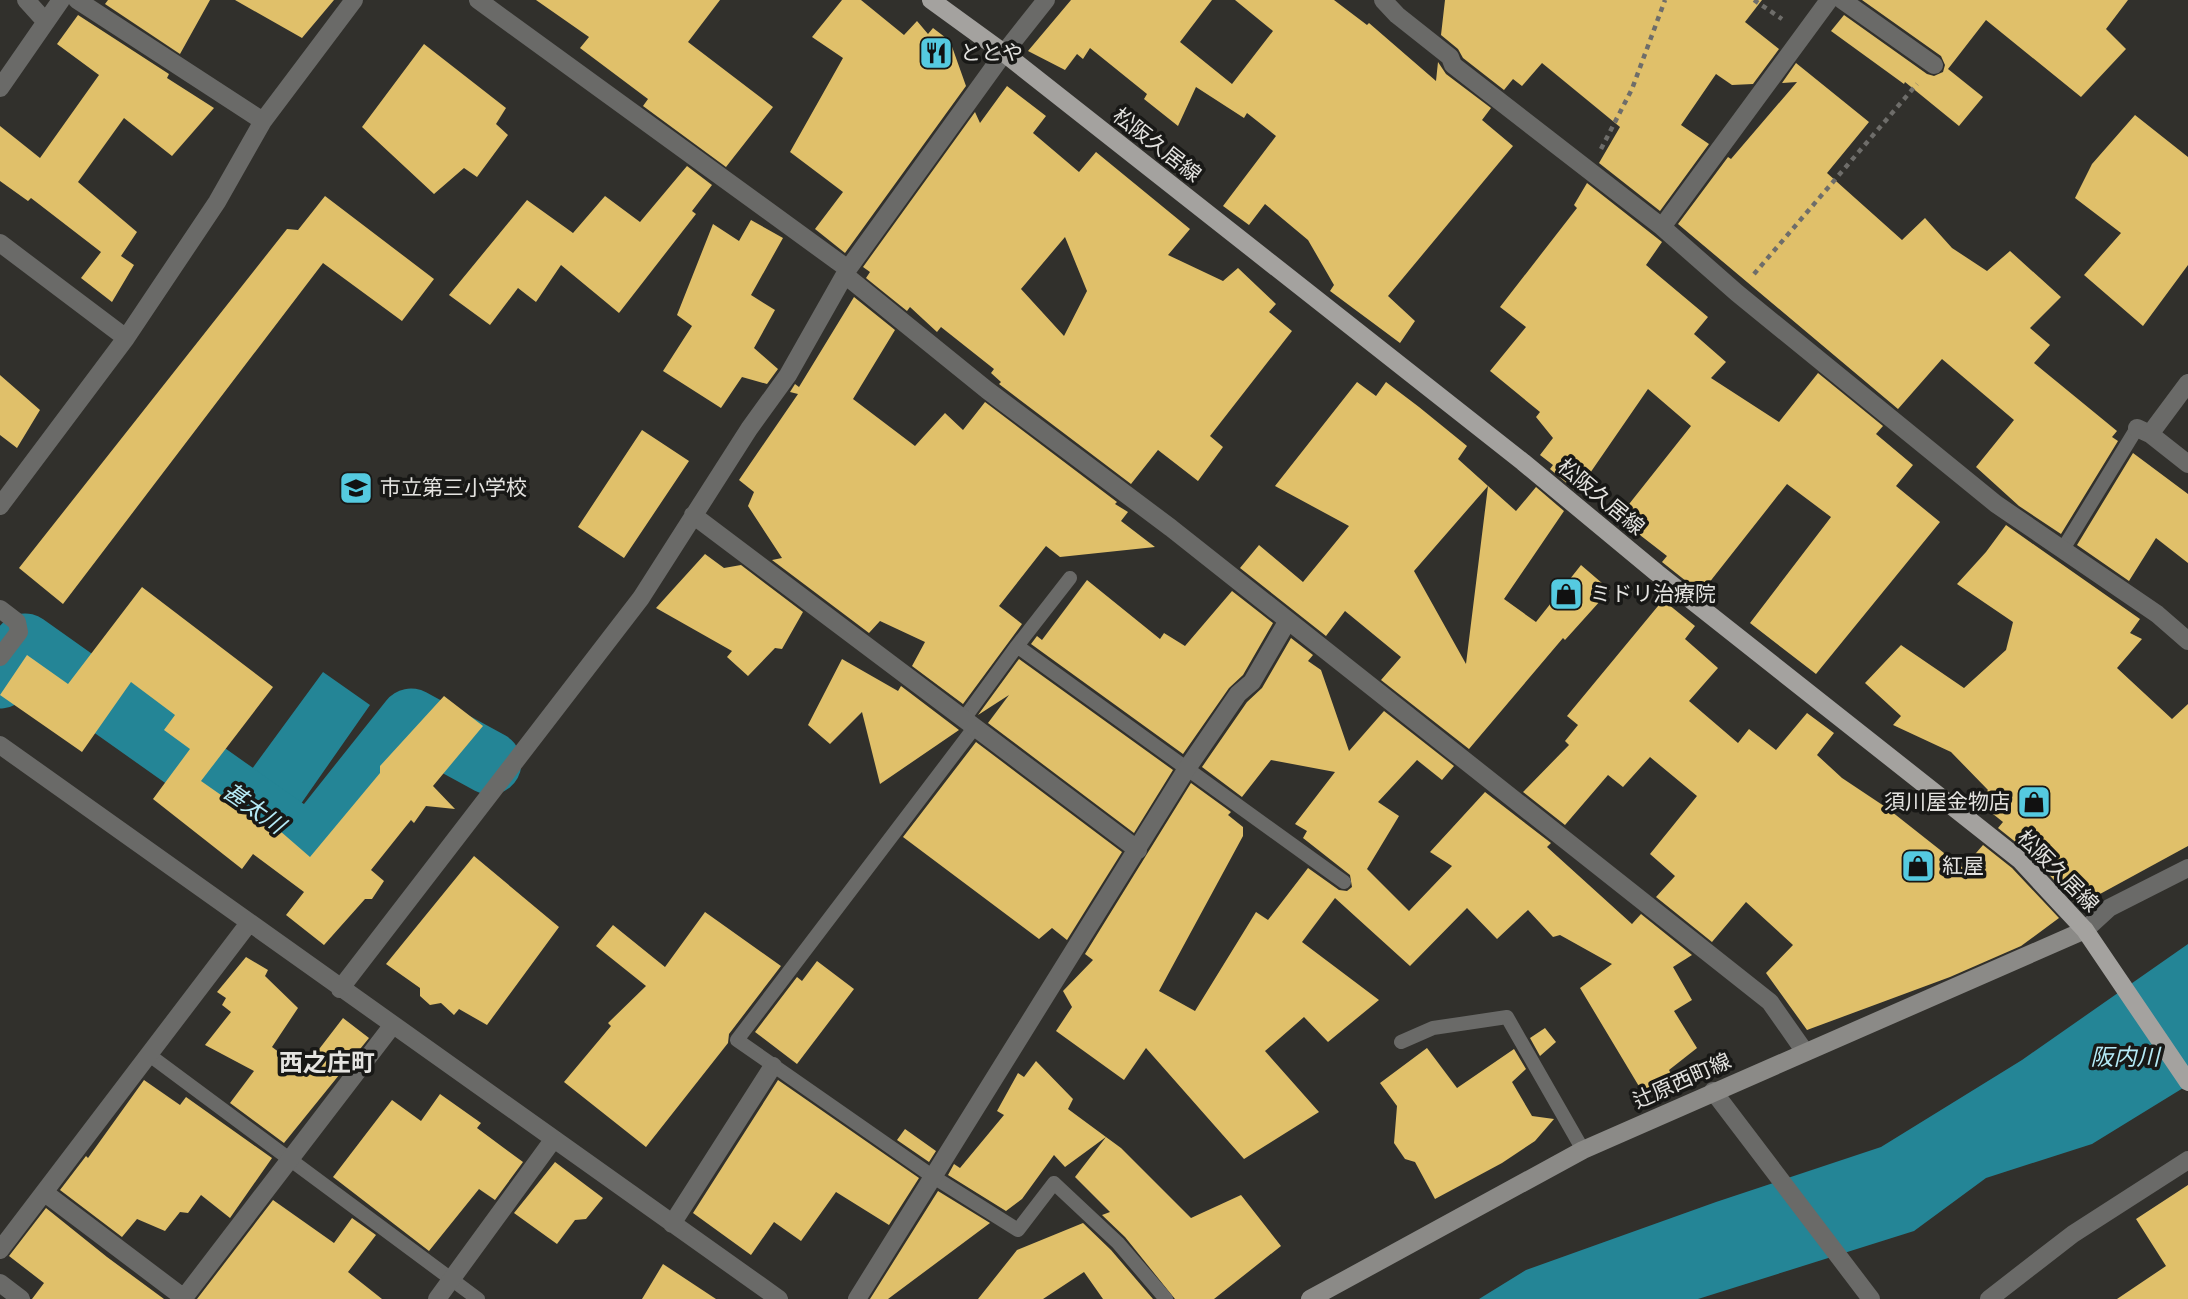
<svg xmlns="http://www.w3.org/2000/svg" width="2188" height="1299" font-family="Raleway,'Noto Sans JP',sans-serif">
	<rect width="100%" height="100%" fill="#31302c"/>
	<!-- water -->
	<path fill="#248596" d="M 323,672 L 370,705 L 298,808 L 249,773 Z
		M 2188,944 L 2188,1085 L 2092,1144 L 1986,1178 L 1914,1231 L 1698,1299 L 1479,1299 L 1526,1270 L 1716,1202 L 1881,1147 L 2022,1060 Z"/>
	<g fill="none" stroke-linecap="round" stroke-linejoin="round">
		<!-- river -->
		<path stroke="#248596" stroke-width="63" d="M 0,677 L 25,645 L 310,847 L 411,720 L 490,763"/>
	</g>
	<!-- building -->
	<path fill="#e0c06a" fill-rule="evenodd" d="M 108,0 L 210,0 L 180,54 L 105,4 Z
		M 235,0 L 334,0 L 302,38 Z
		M 536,0 L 720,0 L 688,42 L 773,107 L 726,167 L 643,106 L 648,99 L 580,48 L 589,37 Z
		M 842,0 L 861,0 L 904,35 L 917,21 L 928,34 L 933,28 L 950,41 L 966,86 L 845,253 L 815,229 L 843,192 L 790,152 L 843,58 L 812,37 Z
		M 1071,0 L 1212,0 L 1180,42 L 1232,84 L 1273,31 L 1235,0 L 1334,0 L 1367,25 L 1369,23 L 1436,81 L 1438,62 L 1446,74 L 1491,108 L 1482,120 L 1513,146 L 1388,296 L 1415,321 L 1400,343 L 1330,291 L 1334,285 L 1308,240 L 1265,204 L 1249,225 L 1223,206 L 1276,136 L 1247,113 L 1244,118 L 1196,87 L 1178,126 L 1144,99 L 1147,94 L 1090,48 L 1083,59 L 1077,54 L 1065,70 L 1028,51 Z
		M 1445,0 L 1762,0 L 1745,22 L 1779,49 L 1753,84 L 1732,85 L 1716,74 L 1681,125 L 1709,144 L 1660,211 L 1599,163 L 1620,127 L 1542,63 L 1522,86 L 1513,79 L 1504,90 L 1463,58 L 1458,49 L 1441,35 Z
		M 1862,0 L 2128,0 L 2106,29 L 2126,49 L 2081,97 L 1986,20 L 1948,69 L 1983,97 L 1959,126 L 1905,82 L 1904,84 L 1831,31 L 1844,15 L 1927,74 L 1934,76 L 1943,72 L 1945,65 L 1941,56 Z
		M 78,15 L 169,74 L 167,78 L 214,108 L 172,156 L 124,118 L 78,182 L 137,232 L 121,256 L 134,265 L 112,302 L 81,278 L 101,252 L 31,198 L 28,201 L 0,181 L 0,126 L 40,158 L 99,75 L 57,44 Z
		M 424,44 L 506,108 L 496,124 L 508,135 L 477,177 L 464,168 L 434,194 L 362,127 Z
		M 1796,63 L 1869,122 L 1827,173 L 1902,240 L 1925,218 L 1952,248 L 1987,271 L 2010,251 L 2061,297 L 2030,328 L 2050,345 L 2034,363 L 2117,431 L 2112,437 L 2118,441 L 2061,534 L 2019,506 L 1976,467 L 2014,420 L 1942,359 L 1898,409 L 1678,224 L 1728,157 L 1731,159 L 1797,82 L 1782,83 Z
		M 1007,86 L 1046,116 L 1033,133 L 1079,172 L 1096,152 L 1190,229 L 1168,255 L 1223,281 L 1238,268 L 1276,304 L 1269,312 L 1292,331 L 1210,436 L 1223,447 L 1198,481 L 1158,450 L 1131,484 L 999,384 L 1001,382 L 991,373 L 994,369 L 941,327 L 937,332 L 910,307 L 907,311 L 866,278 L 870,272 L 863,267 L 975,112 L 980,123 ZM 1065,237 L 1087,291 L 1064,336 L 1021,289 Z
		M 2135,115 L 2188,157 L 2188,265 L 2143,326 L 2084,275 L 2121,233 L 2075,198 L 2092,164 Z
		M 687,166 L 712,185 L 692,211 L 696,214 L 619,313 L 561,265 L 536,302 L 518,288 L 490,325 L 449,295 L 527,200 L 573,233 L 605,196 L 640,222 Z
		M 1587,183 L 1662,242 L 1646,265 L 1708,317 L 1694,334 L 1726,362 L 1711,378 L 1779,422 L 1818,373 L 1883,426 L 1876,434 L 1913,465 L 1896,486 L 1940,522 L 1816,674 L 1750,623 L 1831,517 L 1787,484 L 1701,593 L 1662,562 L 1667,556 L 1618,518 L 1691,426 L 1648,389 L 1577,492 L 1550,469 L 1553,465 L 1540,455 L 1553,438 L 1536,417 L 1540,412 L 1490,371 L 1526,327 L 1500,307 L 1577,208 L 1574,205 Z
		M 325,196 L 434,279 L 402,321 L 323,263 L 63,604 L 19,568 L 287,229 L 298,230 Z
		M 751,220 L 783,238 L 751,295 L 775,310 L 754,348 L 778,369 L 767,384 L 742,377 L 721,408 L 663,371 L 692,326 L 677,315 L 713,224 L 739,241 Z
		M 854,297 L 895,330 L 853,399 L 915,446 L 945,413 L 963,430 L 985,402 L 1117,502 L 1115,504 L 1128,512 L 1121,521 L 1155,547 L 1060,557 L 1046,546 L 999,606 L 1022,624 L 963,704 L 912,666 L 925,642 L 880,621 L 869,633 L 772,560 L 782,558 L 748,506 L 754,492 L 739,480 L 798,394 L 790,392 L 795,384 L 799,387 Z
		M 0,375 L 40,410 L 17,448 L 0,435 Z
		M 1357,382 L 1376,396 L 1386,382 L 1419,407 L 1467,446 L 1458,459 L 1488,486 L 1414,571 L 1466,664 L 1488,486 L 1516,511 L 1536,487 L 1564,511 L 1504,599 L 1536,622 L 1581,565 L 1610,590 L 1565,640 L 1563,638 L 1469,749 L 1381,680 L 1401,657 L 1345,611 L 1326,636 L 1240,568 L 1259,545 L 1303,582 L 1349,526 L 1275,486 Z
		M 642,430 L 689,461 L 624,558 L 578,527 Z
		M 2133,453 L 2188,494 L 2188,563 L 2156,538 L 2129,581 L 2077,545 Z
		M 2006,525 L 2140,619 L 2130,633 L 2142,639 L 2117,668 L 2172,719 L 2188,704 L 2188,846 L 2078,906 L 2028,852 L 1998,828 L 2003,822 L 1978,802 L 1988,790 L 1951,752 L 1893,725 L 1901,716 L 1865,683 L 1901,645 L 1964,688 L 2006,650 L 2013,622 L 1957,584 L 1986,552 Z
		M 705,554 L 724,568 L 741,565 L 803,612 L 782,649 L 775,648 L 748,676 L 727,657 L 732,651 L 656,608 Z
		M 1087,580 L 1160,639 L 1164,633 L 1185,646 L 1232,591 L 1273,623 L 1243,675 L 1229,688 L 1183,754 L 1031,644 L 1037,636 L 1042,640 Z
		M 142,587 L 273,687 L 201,781 L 264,825 L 272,824 L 310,857 L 380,773 L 380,766 L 444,696 L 483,726 L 433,786 L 455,809 L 426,806 L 414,823 L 411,820 L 371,870 L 384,881 L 372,899 L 365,899 L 324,945 L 286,915 L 304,892 L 253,854 L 242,869 L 153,799 L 190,749 L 164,730 L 175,715 L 131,682 L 82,752 L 0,695 L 27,655 L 68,684 Z
		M 1663,600 L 1695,626 L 1685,639 L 1718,668 L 1689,701 L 1738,743 L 1749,729 L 1776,750 L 1807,713 L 1834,733 L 1817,755 L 1842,778 L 1887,808 L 1963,868 L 1983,845 L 2012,868 L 2059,918 L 2021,946 L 1950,977 L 1807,1030 L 1766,973 L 1793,945 L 1746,902 L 1712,942 L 1656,897 L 1675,876 L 1650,854 L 1697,796 L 1650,757 L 1623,787 L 1608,775 L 1565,825 L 1523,792 L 1569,745 L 1565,741 L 1578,725 L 1567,716 Z
		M 1291,638 L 1313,655 L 1308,661 L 1321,670 L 1349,751 L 1384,711 L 1454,766 L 1442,780 L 1417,760 L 1378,802 L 1399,816 L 1367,869 L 1409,911 L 1452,866 L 1430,852 L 1485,792 L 1551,843 L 1547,847 L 1632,924 L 1641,914 L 1692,955 L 1673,967 L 1692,1000 L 1674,1011 L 1697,1048 L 1669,1070 L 1673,1078 L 1646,1098 L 1580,988 L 1612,964 L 1560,935 L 1553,937 L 1528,910 L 1497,939 L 1467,908 L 1410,966 L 1335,898 L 1302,942 L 1379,1000 L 1328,1042 L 1304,1017 L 1265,1051 L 1319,1112 L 1244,1159 L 1146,1048 L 1124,1080 L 1056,1031 L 1072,1007 L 1063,991 L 1093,960 L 1085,954 L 1191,783 L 1231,812 L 1228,815 L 1243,827 L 1243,836 L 1159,991 L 1195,1011 L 1256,912 L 1268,920 L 1308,868 L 1339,890 L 1347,891 L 1352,887 L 1350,875 L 1303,838 L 1307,831 L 1295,824 L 1335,772 L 1271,760 L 1242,797 L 1202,767 L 1247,702 L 1262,688 Z
		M 842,659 L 898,691 L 901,686 L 959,730 L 880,784 L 862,712 L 830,744 L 808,725 Z
		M 1019,659 L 1173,770 L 1134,833 L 988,723 L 1009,695 L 978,715 Z
		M 976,742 L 1122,852 L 1067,940 L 1052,928 L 1039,939 L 903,837 Z
		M 474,856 L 559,927 L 487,1025 L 459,1009 L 454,1015 L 441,1003 L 430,1005 L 420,996 L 420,988 L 386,964 Z
		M 705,912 L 781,966 L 729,1034 L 728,1043 L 646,1147 L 564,1082 L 611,1026 L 608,1023 L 646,986 L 596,946 L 613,925 L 665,967 Z
		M 246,957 L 268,970 L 265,976 L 298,1008 L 272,1047 L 303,1070 L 343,1018 L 369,1038 L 284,1143 L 230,1103 L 254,1071 L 205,1045 L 231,1012 L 222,1005 L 226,998 L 217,992 Z
		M 817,961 L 854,989 L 797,1064 L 755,1032 L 797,977 L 802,981 Z
		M 1545,1028 L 1556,1042 L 1540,1056 L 1530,1038 Z
		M 1427,1048 L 1457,1088 L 1514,1049 L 1526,1069 L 1512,1082 L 1532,1116 L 1554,1119 L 1535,1141 L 1502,1163 L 1435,1199 L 1415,1162 L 1405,1159 L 1394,1143 L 1397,1106 L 1380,1083 Z
		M 1036,1061 L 1073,1099 L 1068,1109 L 1106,1137 L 1065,1167 L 1054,1155 L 1022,1199 L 1006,1211 L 948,1175 L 954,1164 L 960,1168 L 1004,1115 L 997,1111 L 1018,1073 L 1024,1077 Z
		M 144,1080 L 180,1105 L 186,1097 L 272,1158 L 230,1218 L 201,1195 L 188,1213 L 180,1212 L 165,1231 L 137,1219 L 122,1237 L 60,1190 L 86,1156 L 88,1158 Z
		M 778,1080 L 919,1178 L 889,1225 L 836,1192 L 801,1241 L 774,1222 L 751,1255 L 693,1213 Z
		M 440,1094 L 481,1123 L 477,1128 L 523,1162 L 495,1200 L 479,1189 L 429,1251 L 333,1177 L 392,1100 L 421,1121 Z
		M 905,1129 L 936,1151 L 929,1162 L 897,1140 Z
		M 1106,1137 L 1121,1148 L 1191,1218 L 1241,1195 L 1281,1246 L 1214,1299 L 1175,1299 L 1125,1237 L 1102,1215 L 1110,1212 L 1075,1177 Z
		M 555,1162 L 603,1198 L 586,1219 L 575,1220 L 557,1244 L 514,1213 Z
		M 2188,1185 L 2188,1299 L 2117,1299 L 2166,1266 L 2136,1219 Z
		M 938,1191 L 990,1223 L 888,1299 L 870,1299 Z
		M 273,1200 L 334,1243 L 352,1218 L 376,1235 L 348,1272 L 382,1299 L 197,1299 Z
		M 46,1208 L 107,1257 L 164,1299 L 32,1299 L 44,1283 L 9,1256 Z
		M 1083,1223 L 1111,1250 L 1153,1299 L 1103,1299 L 1084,1272 L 1043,1299 L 978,1299 L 1017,1250 Z
		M 663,1264 L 716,1299 L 642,1299 Z"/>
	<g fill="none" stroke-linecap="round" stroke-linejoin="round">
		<!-- path -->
		<path stroke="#6e6d6a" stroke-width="4.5" stroke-dasharray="5 5" stroke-linecap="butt" d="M 1754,0 L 1782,19
			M 1601,149 L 1632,89 L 1665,0
			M 1754,274 L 1917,84"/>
		<!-- service -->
		<path stroke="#6a6a68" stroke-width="14" d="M 2063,549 L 2137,428
			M 1017,646 L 1070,578
			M 963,720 L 1017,646 L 1344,882
			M 974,728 L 737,1040 L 932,1176 L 1018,1230 L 1054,1183 L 1118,1243 L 1166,1299
			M 1401,1042 L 1433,1028 L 1507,1017 L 1583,1150
			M 148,1054 L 478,1299"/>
		<!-- minor -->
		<path stroke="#6a6a68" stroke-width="18" d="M 26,0 L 45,21
			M 77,0 L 263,121
			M 478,0 L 848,269
			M 1383,0 L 1397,15 L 1450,57 L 1453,65 L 1662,227 L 1737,293 L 1996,504 L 2157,614 L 2188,641
			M 1842,0 L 1934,65
			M 0,88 L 61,0
			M 1662,227 L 1829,0
			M 0,243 L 126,338
			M 845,275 L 987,390 L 1171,528 L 1770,1002 L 1805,1052
			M 2137,428 L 2150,434 L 2188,383
			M 2150,434 L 2188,464
			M 0,506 L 126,338 L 217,202 L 263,121 L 354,0
			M 693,515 L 1138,850
			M 0,609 L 17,622 L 19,632 L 0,657
			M 0,745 L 779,1299
			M 2085,930 L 2109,908 L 2188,868
			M 340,989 L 641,598 L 749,429 L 788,375 L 848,269 L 1004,53 L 1046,0
			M 1713,1091 L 1871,1299
			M 45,1193 L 184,1298
			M 672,1224 L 773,1066
			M 0,1250 L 249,923
			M 0,1283 L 21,1299
			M 183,1299 L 392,1026
			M 437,1299 L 553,1140
			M 857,1299 L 1186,770 L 1238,694 L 1252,682 L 1287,622
			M 1989,1299 L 2073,1234 L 2188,1160"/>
		<!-- secondary -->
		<path stroke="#8b8a87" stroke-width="18" d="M 1310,1299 L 1583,1150 L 2085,930"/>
		<!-- primary -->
		<path stroke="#a4a29f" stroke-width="18" d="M 931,0 L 1004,53 L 1523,462 L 1657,573 L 2020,860 L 2085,930 L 2188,1082"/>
	</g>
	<!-- icons -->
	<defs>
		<symbol id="restaurant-square" viewBox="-11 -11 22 22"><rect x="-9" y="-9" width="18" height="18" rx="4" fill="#55cae0" stroke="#181816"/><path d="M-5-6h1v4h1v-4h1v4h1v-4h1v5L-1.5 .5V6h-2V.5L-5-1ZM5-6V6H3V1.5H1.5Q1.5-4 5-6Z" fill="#111"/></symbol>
		<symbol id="school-square" viewBox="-11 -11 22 22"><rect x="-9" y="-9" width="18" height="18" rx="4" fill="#55cae0" stroke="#181816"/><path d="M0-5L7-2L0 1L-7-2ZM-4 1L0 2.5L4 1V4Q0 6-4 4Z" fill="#111"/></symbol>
		<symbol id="shop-square" viewBox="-11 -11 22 22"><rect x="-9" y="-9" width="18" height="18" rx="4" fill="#55cae0" stroke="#181816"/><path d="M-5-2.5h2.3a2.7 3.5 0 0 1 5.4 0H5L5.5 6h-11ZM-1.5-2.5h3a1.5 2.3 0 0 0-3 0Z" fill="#111"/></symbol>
	</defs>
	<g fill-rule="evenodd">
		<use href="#restaurant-square" x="917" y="34" width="38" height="38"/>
		<use href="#school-square" x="337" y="469" width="38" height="38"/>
		<use href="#shop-square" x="1547" y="575" width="38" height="38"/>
		<use href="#shop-square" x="2015" y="783" width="38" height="38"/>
		<use href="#shop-square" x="1899" y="847" width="38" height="38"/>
	</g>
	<g text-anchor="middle" stroke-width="7" stroke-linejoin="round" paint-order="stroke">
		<!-- poi labels -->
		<g font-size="21" fill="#e4e3e0" stroke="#181816" text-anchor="start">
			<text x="960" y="60">ととや</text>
			<text x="380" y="495">市立第三小学校</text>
			<text x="1590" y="601">ミドリ治療院</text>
			<text x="2010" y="809" text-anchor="end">須川屋金物店</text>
			<text x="1942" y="873">紅屋</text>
		</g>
		<!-- street labels -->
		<g font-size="21" fill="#e4e3e0" stroke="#181816">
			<text transform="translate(1157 145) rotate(38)" y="7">松阪久居線</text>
			<text transform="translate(1601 497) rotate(40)" y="7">松阪久居線</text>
			<text transform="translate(2058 871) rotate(45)" y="7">松阪久居線</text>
			<text transform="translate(1682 1081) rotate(-24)" y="7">辻原西町線</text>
		</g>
		<!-- water labels -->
		<g font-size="23" font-style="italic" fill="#b5eaf6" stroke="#181816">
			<text transform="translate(254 808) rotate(35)" y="8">甚太川</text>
			<text x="2125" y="1065">阪内川</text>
		</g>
		<!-- quarter labels -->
		<g font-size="24" font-weight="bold" fill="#e4e3e0" stroke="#181816">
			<text x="327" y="1071">西之庄町</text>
		</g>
	</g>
</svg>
